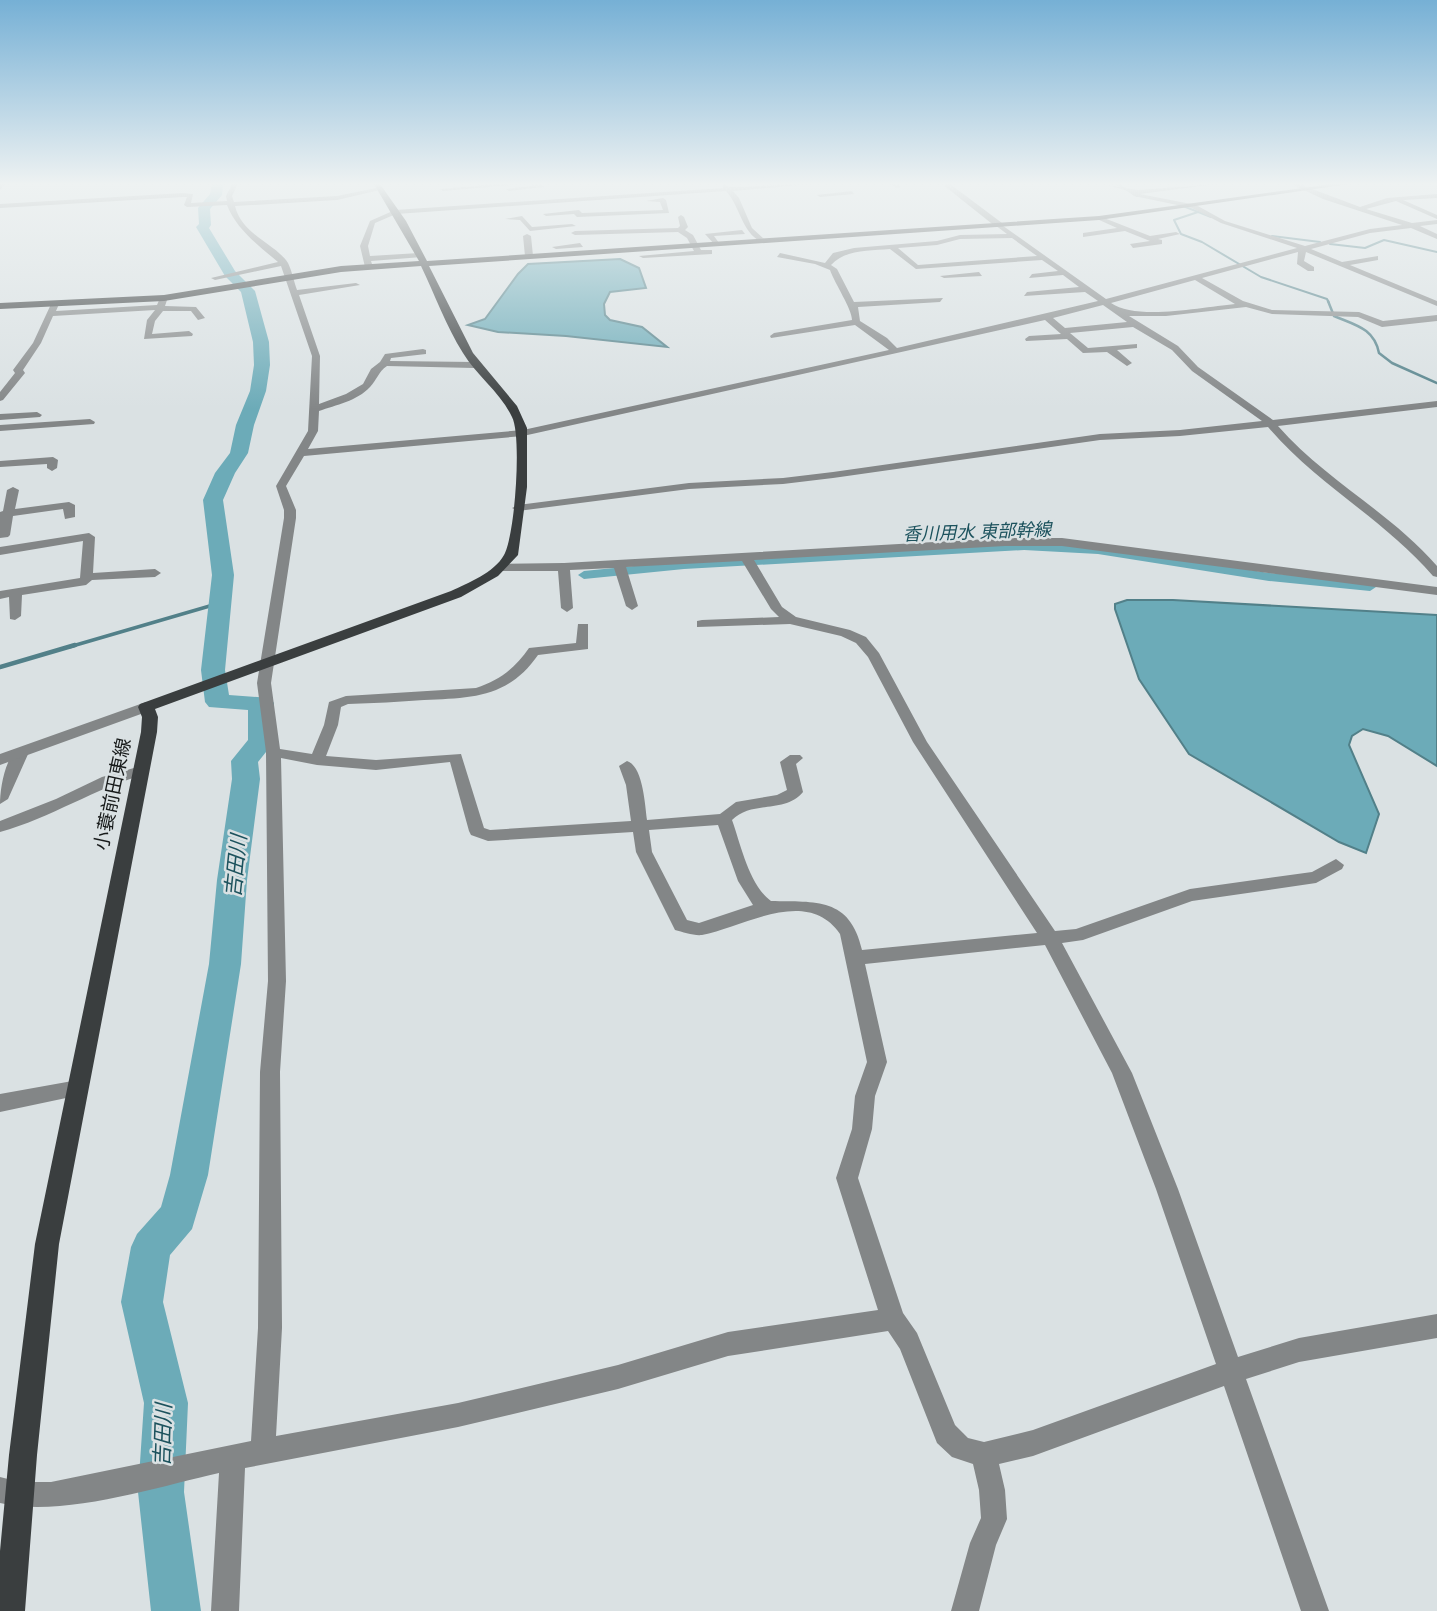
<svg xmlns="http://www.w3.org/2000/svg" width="1437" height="1611" font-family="Montserrat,'Noto Sans JP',sans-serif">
	<rect width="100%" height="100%" fill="#dae1e3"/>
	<!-- water -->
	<path fill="#6cabb8" stroke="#528089" stroke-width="2" d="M 620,259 L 639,268 L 646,288 L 610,292 L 604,304 L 605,315 L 610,320 L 642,327 L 667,347 L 566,336 L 498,332 L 468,325 L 485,319 L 518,274 L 528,264 Z
		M 1127,600 L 1173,600 L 1437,615 L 1437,766 L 1388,736 L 1363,729 L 1352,736 L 1349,745 L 1379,814 L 1366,853 L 1339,842 L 1189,754 L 1139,679 L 1115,609 L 1115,604 Z"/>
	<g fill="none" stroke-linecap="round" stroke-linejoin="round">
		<!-- stream-far3 -->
		<path stroke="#528089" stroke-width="2" d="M 1117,184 L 1137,196
			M 1183,206 L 1211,217
			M 1198,212 L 1174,220 L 1181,234 L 1202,242 L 1261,277 L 1327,299 L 1329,303
			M 1272,236 L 1320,242
			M 1330,244 L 1365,248 L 1384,240 L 1437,252"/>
		<!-- stream-far2 -->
		<path stroke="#528089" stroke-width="2.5" d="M 1328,301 L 1334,316 C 1355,325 1374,328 1379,353 L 1392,363 L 1437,383"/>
		<!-- stream-far1 -->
		<path stroke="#528089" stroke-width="3.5" d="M 69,647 L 220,603"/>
		<!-- stream -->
		<path stroke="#528089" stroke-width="4.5" d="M 0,667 L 75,645"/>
		<!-- canal -->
		<path fill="#6cabb8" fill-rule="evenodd" d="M 1024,542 L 1098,546 L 1269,573 L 1370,583 L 1376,587 L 1370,591 L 1269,581 L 1098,554 L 1024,550 L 684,569 L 584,579 L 578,575 L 584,571 L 684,561 Z"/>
		<!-- river -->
		<path fill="#6cabb8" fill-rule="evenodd" d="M 212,184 L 223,184 L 222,195 L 210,209 L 211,225 L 209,228 L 235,271 L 255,291 L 269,342 L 270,365 L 266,391 L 254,425 L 248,453 L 235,473 L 223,500 L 234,575 L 225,670 L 229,695 L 270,698 L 274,703 L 274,742 L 258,762 L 260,779 L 247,880 L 241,964 L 208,1175 L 192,1229 L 170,1255 L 163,1302 L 188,1403 L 184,1492 L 201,1611 L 151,1611 L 138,1492 L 144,1403 L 121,1302 L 131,1247 L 137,1234 L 161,1207 L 170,1175 L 209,964 L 217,880 L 232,779 L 231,761 L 248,740 L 248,710 L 209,707 L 205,702 L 201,670 L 212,575 L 203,500 L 215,473 L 230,453 L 236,425 L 250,391 L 254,365 L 253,342 L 241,292 L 225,276 L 196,227 L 199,224 L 198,208 L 210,194 Z"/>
		<!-- minor -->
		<path fill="#838687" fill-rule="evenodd" d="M 0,184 L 5,184 L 0,190 Z
			M 232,184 L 238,184 L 232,196 L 234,202 L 337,196 L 381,187 L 384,189 L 337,200 L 235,206 C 242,235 276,244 288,263 C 292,271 294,282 297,290 L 356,283 L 360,285 L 299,295 L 320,356 L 319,404 L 346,394 L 363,384 L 371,369 L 380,362 L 385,354 L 423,349 L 426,350 L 426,354 L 391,358 L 390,361 L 474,362 L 479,365 L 474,368 L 387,366 C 378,372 377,380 370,387 C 357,401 336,405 319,411 L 318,431 L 308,449 L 523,430 L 889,350 L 855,325 L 771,338 L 770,336 L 774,333 L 852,320 C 852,309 835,284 830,270 L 815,264 L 777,257 L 780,253 L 825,263 L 833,253 L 854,248 L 937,241 L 960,235 L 1007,234 L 995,225 L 999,223 L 1106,299 L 1297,248 L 1221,223 L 1192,208 L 1134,196 L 1128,191 L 1103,184 L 1138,190 L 1217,184 L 1140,194 L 1196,205 L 1225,221 L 1305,246 L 1370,229 L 1402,225 L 1323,199 L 1291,184 L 1299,184 L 1360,207 L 1387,198 L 1437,194 L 1437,198 L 1403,200 L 1437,215 L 1437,219 L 1396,201 L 1366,209 L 1412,223 L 1437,220 L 1437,224 L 1420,226 L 1437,234 L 1437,239 L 1411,228 L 1370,233 L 1311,249 L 1342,262 L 1378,256 L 1378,260 L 1350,265 L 1437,301 L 1437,306 L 1306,252 L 1304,261 L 1314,267 L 1314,271 L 1308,271 L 1297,264 L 1298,252 L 1202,278 L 1243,301 L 1272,310 L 1359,312 L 1383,321 L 1437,315 L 1437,321 L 1382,327 L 1358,317 L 1272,314 L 1246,307 L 1166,316 L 1129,316 L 1178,346 L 1198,367 L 1273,420 L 1437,401 L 1437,407 L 1278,426 C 1324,479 1390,512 1437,566 L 1437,577 L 1433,576 C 1384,519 1316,484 1268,427 L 1180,436 L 1100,440 L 833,478 L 783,484 L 689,489 L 518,511 L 512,508 L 518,505 L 689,483 L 783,478 L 833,472 L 1100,434 L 1180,430 L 1262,421 L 1192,371 L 1172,350 L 1133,327 L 1070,333 L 1088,348 L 1137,344 L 1137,348 L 1117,350 L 1132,363 L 1127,366 L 1107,352 L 1083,353 L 1067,339 L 1026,341 L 1025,339 L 1029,336 L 1061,334 L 1045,320 L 523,436 L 304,456 L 286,486 L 296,510 L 296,518 L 271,683 L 280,749 L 312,754 L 324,725 L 329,702 L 346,696 L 476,688 C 500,680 515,668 529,648 L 576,643 L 578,624 L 588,624 L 588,649 L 538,655 C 508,698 472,698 424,700 C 399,702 374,703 348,704 L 341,707 L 338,725 L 326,756 L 376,760 L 461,754 L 484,828 L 490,830 L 631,821 L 626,785 L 619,766 L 627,761 C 643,766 645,805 647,820 L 720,814 L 736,802 L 777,795 L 787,790 L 780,762 L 790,755 L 800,755 L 803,758 L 796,764 L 803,792 C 785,814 752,800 732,820 C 741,845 749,885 771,901 C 816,902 850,897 862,950 L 1037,933 L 913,742 L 868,657 L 856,643 L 841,636 L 790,624 L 697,627 L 697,621 L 702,620 L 779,617 L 771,609 L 742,561 L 626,567 L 638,606 L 632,610 L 626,606 L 614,568 L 570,570 L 573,608 L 567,612 L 561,608 L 558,571 L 501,571 L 497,570 L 497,564 L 564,563 L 1005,538 L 1062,538 L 1437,587 L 1437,595 L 1062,546 L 1005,546 L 754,560 L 782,607 L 796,617 L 850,630 L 866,637 L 879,653 L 927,742 L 1055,931 L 1076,929 L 1190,889 L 1312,872 L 1336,859 L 1344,865 L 1342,869 L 1316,883 L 1192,901 L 1083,940 L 1062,943 L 1132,1073 L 1178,1189 L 1238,1357 L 1299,1338 L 1437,1314 L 1437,1338 L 1299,1362 L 1246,1379 L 1329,1611 L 1301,1611 L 1224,1386 L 1033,1456 L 999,1464 L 1005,1490 L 1007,1519 L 996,1545 L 979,1611 L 951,1611 L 970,1543 L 981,1518 L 979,1490 L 973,1464 L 952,1457 L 937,1443 L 900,1349 L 888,1331 L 728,1356 L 618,1389 L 458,1427 L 245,1468 L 239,1611 L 211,1611 L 219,1473 C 157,1487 61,1518 0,1503 L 0,1477 L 20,1482 L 51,1482 L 251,1441 L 258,1328 L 260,1072 L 268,981 L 266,752 L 257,683 L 284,518 L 284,510 L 276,486 L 308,431 L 312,356 L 281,266 L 215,280 L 211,278 L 278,262 C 259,246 236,229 227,205 L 187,207 L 184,205 L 187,197 L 183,197 L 0,208 L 0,204 L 183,193 L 193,194 L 191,203 L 227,201 L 226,196 ZM 1012,238 L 1037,256 L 918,265 L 898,248 L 937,245 L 960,239 ZM 890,249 L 916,269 L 1042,260 L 1058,271 L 1032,274 L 1029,278 L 1063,275 L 1079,287 L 1027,292 L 1024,296 L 1085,292 L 1098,301 L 897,348 L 887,338 L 860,321 L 858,307 L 940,302 L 943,298 L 854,302 L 837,269 L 831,265 C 846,249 869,251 890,249 ZM 1195,280 L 1235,304 C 1203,307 1136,321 1111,303 ZM 1103,305 L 1127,322 L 1065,328 L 1053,318 ZM 281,758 L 317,765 L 376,770 L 450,762 L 469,831 L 471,835 L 488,841 L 633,832 L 636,852 L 675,930 C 683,932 694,936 702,935 C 744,927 807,886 840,934 L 867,1062 L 855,1096 L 852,1129 L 836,1178 L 878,1310 L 728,1332 L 618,1365 L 458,1403 L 276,1436 L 282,1328 L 280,1072 L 286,981 ZM 718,825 L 738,881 L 753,905 L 699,923 L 687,920 L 652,852 L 649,830 ZM 1045,945 L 1112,1073 L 1156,1189 L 1216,1364 L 1033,1430 L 984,1442 L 968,1438 L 955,1425 L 917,1333 L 903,1313 L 858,1178 L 872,1129 L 875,1096 L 887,1062 L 865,964 Z
			M 496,184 L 523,184 L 443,191 L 440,189 Z
			M 542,184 L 544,187 L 509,191 L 506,189 Z
			M 722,184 L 730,187 L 811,184 L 733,191 L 739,198 L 752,228 L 765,240 L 761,242 C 741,231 741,208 726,191 L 396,214 L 375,223 L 368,246 L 370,256 L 419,253 L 422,257 L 371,261 L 373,267 L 369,269 L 365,267 L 360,246 L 370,221 L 395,210 L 723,188 Z
			M 890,184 L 897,184 L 901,187 L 896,188 Z
			M 852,191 L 854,194 L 820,197 L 817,195 Z
			M 663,198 L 666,200 L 669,213 L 577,217 L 574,214 L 546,216 L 543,214 L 579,210 L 582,213 L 663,210 L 660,202 L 646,201 Z
			M 681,215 L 684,217 L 688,227 L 685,230 L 693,235 L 701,250 L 712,250 L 712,254 L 643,258 L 639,256 L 694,251 L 687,238 L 678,232 L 575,235 L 571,233 L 575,231 L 678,228 L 680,226 L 678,217 Z
			M 522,216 L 532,227 L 572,224 L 576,226 L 530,231 L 520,220 L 505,219 Z
			M 1099,216 L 1150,236 L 1176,232 L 1180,234 L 1158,239 L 1162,240 L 1162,244 L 1133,248 L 1130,244 L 1150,241 L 1125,231 L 1083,237 L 1083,233 L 1117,228 L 1097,219 Z
			M 742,230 L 745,234 L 714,236 L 719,243 L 715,245 L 705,234 Z
			M 527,234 L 531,236 L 533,256 L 529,258 L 525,256 L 523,236 Z
			M 580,243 L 583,247 L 556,249 L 552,247 Z
			M 979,272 L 982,276 L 944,278 L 940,276 Z
			M 160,298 L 167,300 L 165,306 L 196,307 L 205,318 L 198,320 L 191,311 L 163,311 L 155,321 L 152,334 L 189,331 L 193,334 L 192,336 L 144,339 L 147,320 L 155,310 L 53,316 L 41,343 L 23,370 L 25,373 L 3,400 L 0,401 L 0,392 L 15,373 L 13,370 L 33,343 L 52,302 L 59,304 L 56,311 L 157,305 Z
			M 37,412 L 42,415 L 40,417 L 0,420 L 0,414 Z
			M 90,419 L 95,422 L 94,424 L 0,431 L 0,425 Z
			M 53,457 L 58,460 L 57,468 L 52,471 L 47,468 L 47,464 L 0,467 L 0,461 Z
			M 13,487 L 19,490 L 15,509 L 69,502 L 75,505 L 75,517 L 65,519 L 63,509 L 13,516 L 10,535 L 8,537 L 0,538 L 0,512 L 3,511 L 7,490 Z
			M 89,533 L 95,537 L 93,573 L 155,569 L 161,573 L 155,577 L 92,580 L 86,585 L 22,595 L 21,616 L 15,620 L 10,619 L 9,597 L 0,599 L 0,591 L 80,578 L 83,541 L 0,555 L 0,547 Z
			M 22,747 L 29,752 L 8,799 L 0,804 C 0,789 5,753 22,747 Z
			M 141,766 L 146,768 L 149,771 L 146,774 C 95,788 51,818 0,832 L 0,821 L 56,799 L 102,777 Z
			M 78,1080 L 85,1082 L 88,1088 L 85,1094 L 0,1112 L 0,1094 Z"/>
		<!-- tertiary -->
		<path fill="#838687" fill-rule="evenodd" d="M 942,184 L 950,184 L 1002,223 L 1002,227 L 996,227 Z
			M 146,702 L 152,704 L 154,707 L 152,710 L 0,765 L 0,754 Z"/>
		<!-- primary -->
		<path fill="#3a3e3f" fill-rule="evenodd" d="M 374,184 L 380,184 L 406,221 L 427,261 L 1099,216 L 1332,184 L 1349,184 L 1099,220 L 429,266 L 473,353 L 517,406 L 527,428 L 527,487 L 518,555 L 498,576 L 461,597 L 155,709 L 158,717 L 157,732 L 59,1244 L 37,1455 L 25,1611 L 0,1611 L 0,1551 L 9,1455 L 35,1244 L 141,732 L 142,717 L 138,707 L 140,704 L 451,591 C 468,583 494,573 504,555 C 515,536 522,436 512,417 C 501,393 477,376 463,353 C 446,326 435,295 421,266 L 341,272 L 164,301 L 0,309 L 0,303 L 164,295 L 341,266 L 419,261 Z"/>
	</g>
	<!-- sky -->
	<linearGradient id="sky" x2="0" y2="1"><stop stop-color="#76b0d5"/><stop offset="0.45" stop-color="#eef2f2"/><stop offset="1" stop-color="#eef2f2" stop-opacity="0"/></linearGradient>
	<rect width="1437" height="409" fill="url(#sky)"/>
	<g text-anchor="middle" stroke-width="5" stroke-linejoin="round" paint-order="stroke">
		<!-- far-water labels -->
		<g font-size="18" font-style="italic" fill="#1c525d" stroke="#dae1e3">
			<text transform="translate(977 532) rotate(-2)" y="6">香川用水 東部幹線</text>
		</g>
		<!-- street labels -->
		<g font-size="19" fill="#171a1a" stroke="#dae1e3">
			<text transform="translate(112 794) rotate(-78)" y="7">小蓑前田東線</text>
		</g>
		<!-- water labels -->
		<g font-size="21" font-style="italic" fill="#1c525d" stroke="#dae1e3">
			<text transform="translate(236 866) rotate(-84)" y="7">吉田川</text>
			<text transform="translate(163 1435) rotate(-88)" y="7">吉田川</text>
		</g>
	</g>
</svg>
